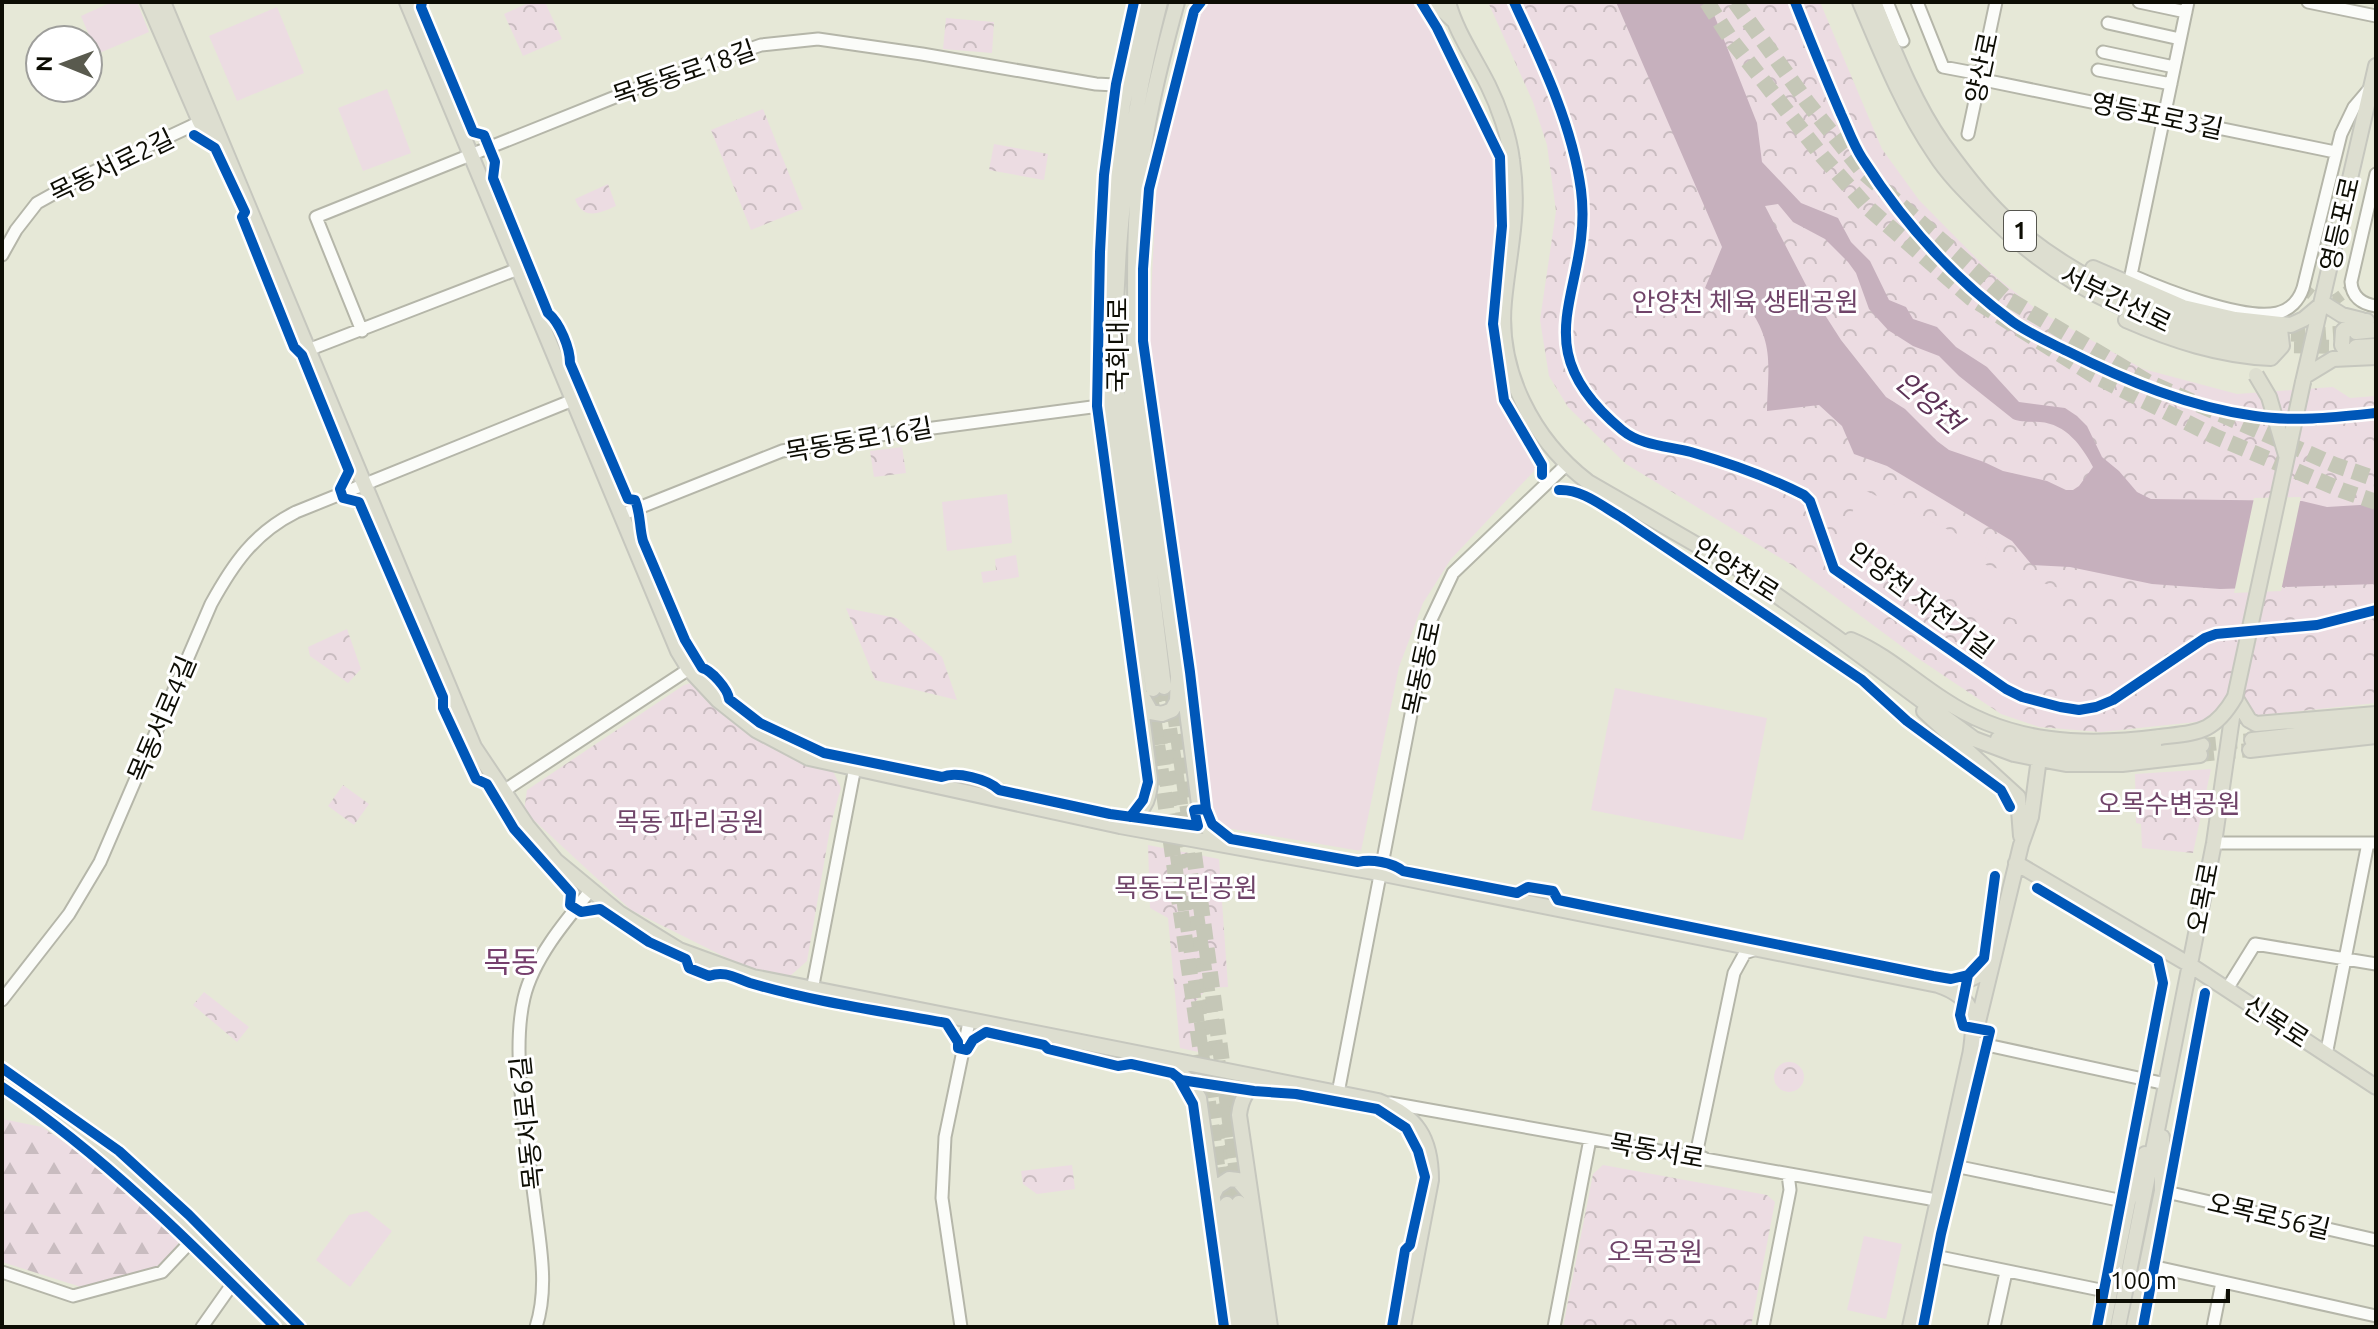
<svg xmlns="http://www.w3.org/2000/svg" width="2378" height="1329" font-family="Ubuntu,'Noto Sans KR',sans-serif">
	<defs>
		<pattern id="forest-firs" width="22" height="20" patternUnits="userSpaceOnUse" patternTransform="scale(2)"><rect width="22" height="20" fill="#ecdce2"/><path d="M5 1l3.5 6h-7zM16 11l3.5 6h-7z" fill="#c9bcc0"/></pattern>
		<pattern id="park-crowns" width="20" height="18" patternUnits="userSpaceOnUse" patternTransform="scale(2)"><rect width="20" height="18" fill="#ecdce2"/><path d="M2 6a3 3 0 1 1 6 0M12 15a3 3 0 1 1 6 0" fill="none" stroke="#c9bcc0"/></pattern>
	</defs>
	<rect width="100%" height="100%" fill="#e6e8d7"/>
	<!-- forest -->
	<path fill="url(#forest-firs)" d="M 2,1119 L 42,1127 L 92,1161 L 181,1240 L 165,1260 L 156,1267 L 81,1287 L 2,1262 Z"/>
	<!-- park -->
	<path fill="url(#park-crowns)" d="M 530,2 L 545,2 L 562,39 L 523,56 L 504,14 Z
		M 1488,2 L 1820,2 L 1882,149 L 1919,200 L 1990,272 L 2037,310 L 2143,369 L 2237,394 L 2333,387 L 2350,398 L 2376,396 L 2376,703 L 2101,732 L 2039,727 L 2001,714 L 1916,657 L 1792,565 L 1626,464 L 1568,407 L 1549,376 L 1540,320 L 1556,211 L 1547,145 L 1533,102 Z
		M 946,18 L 994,22 L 992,53 L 943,49 Z
		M 763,109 L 803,209 L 751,230 L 711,130 Z
		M 994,144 L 1048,154 L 1044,180 L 989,170 Z
		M 608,184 L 616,206 C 600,213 583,221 575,199 Z
		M 902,447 L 906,473 L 874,477 L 870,451 Z
		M 1016,555 L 1019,577 L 983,583 L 981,572 L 996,570 L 995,559 Z
		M 846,608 L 896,618 L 942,657 L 957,700 L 875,680 Z
		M 347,629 L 361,669 L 348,683 L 310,656 L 308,647 Z
		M 695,682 C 743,734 765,752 833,771 L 841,788 L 831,823 L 807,961 L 790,976 L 743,966 L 631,910 L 524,811 L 527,790 L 684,685 Z
		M 2211,769 L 2193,853 L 2142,848 L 2141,824 L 2136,823 L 2135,774 Z
		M 343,785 L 369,804 L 354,825 L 328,806 Z
		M 1148,845 L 1219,859 L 1228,987 L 1208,988 L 1192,1005 L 1194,1020 L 1205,1038 L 1203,1053 L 1180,1048 L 1168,918 L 1150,908 Z
		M 204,992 L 249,1027 L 237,1042 L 193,1005 Z
		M1774 1077a15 15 0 1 1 30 0a15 15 0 1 1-30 0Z
		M 1072,1165 L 1075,1189 L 1037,1194 L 1023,1184 L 1021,1171 Z
		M 1603,1165 L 1767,1195 L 1775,1202 L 1751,1327 L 1563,1327 L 1593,1174 Z"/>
	<!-- pitch -->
	<path fill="#ecdce2" d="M 112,2 L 137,2 L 149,32 L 97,54 L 81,16 Z
		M 1208,2 L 1416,2 L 1449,54 L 1495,155 L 1497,223 L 1487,325 L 1498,403 L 1536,469 L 1451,559 L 1423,603 L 1399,667 L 1361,851 L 1220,827 L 1209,809 L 1195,672 L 1166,493 L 1149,340 L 1156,192 L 1178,71 L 1200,11 Z
		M 277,7 L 304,73 L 237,101 L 209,36 Z
		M 387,89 L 411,153 L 363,171 L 338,108 Z
		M 1864,490 L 1989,549 L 1983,564 L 2065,590 L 2055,633 L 1842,559 L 1837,552 L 1850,516 Z
		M 1007,494 L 1012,543 L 947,551 L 942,502 Z
		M 1615,688 L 1767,718 L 1743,840 L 1591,810 Z
		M 367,1211 L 392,1231 L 350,1287 L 316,1260 L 349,1215 Z
		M 1864,1236 L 1902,1244 L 1886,1319 L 1847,1310 Z"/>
	<!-- water -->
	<path fill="#c6b0bd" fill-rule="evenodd" d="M 1616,2 L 1709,2 L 1757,123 L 1762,162 L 1801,203 L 1838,218 L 1851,242 L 1870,261 L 1889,300 L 1906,307 L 1913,319 L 1937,327 L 1956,347 L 1987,367 L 2019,402 L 2065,408 L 2077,416 L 2087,426 L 2102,457 L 2119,471 L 2137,492 L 2151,499 L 2302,501 L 2327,507 L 2376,504 L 2376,584 L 2220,589 L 2152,584 L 2070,567 L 2032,565 L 2012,541 L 1887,466 L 1854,454 L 1842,426 L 1819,405 L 1767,411 C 1768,363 1775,344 1746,303 L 1739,307 L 1705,288 L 1722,247 ZM 1778,204 L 1793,222 L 1825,239 L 1848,262 L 1856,273 L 1869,309 L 1888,330 L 1913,346 L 1939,356 L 1959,376 L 2013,419 C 2023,423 2030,421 2040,422 C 2066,424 2082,446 2093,467 L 2079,486 L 2073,490 L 2066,490 L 2047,481 L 2003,471 L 1984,462 L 1949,450 L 1937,441 L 1905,409 L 1886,397 L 1841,340 L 1807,287 L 1765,206 Z"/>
	<!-- pier -->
	<path fill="#e6e8d7" d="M 2301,497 L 2281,591 L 2234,593 L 2254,498 Z"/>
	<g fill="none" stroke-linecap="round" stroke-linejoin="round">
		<!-- minor-tunnel -->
		<path stroke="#c5c7b7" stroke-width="11" stroke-dasharray="11 5.5" stroke-linecap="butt" d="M 2303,288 L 2317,299 L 2335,300 L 2351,288"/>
		<!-- major-tunnel -->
		<path stroke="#c5c7b7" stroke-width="14" stroke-dasharray="14 7" stroke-linecap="butt" d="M 2270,334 L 2309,335 L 2351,332
			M 2273,346 L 2352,347
			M 1164,687 L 1239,1203
			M 1153,689 L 1227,1204
			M 2202,745 L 2252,740
			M 2200,755 L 2250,750"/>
		<!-- highway-tunnel -->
		<path stroke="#c5c7b7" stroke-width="16" stroke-dasharray="16 8" stroke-linecap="butt" d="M 1707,2 L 1732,41 L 1822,156 L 1867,207 L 1971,298 L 2093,375 L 2214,436 L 2341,490 L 2376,502
			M 1735,2 L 1807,102 L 1863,172 L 2008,299 L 2148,382 L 2335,465 L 2376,479
			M 1165,639 L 1243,1218
			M 1147,674 L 1225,1221"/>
		<defs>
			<path id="minor" d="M 1887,2 L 1903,41
				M 1917,2 L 1943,67 L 1980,74
				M 2139,2 L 2186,12
				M 2188,2 L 2131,275 C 2163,289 2243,321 2277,313 C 2290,310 2299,300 2303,288 L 2341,134 L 2354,107 L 2371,87
				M 2308,2 L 2376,16
				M 2108,23 L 2180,39
				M 2103,52 L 2174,67
				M 2098,70 L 2171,84
				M 1979,79 L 2335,152
				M 1968,134 L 1996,2
				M 2376,174 L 2351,282 C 2352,297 2362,304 2376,306
				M 2,255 L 16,230 L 37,203 L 91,173 L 200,122
				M 362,331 L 316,217 L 635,89 L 761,45 L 818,39 L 922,54 L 1096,84 L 1115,85 L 1129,72
				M 308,350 L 518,269
				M 621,515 L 782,451 L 865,437 L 1107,405
				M 502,792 L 689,669
				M 2214,843 L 2376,843
				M 2227,989 L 2255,944 L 2376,964
				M 812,990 L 855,767
				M 2,1000 L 69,914 L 100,862 L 211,604 C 233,564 254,533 296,512 L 573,400
				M 1973,1042 L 2166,1084
				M 2326,1055 L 2368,843
				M 1338,1093 L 1428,626 L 1453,573 L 1566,465
				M 1390,1103 L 1936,1200
				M 1704,1158 L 1700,1157 L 1697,1150 L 1734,973 L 1745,953 L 1756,949
				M 1945,1164 L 2128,1202
				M 2162,1191 L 2376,1240
				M 1925,1254 L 2110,1292
				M 2147,1265 L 2376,1316
				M 2,1272 L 73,1296 L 162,1272 L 196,1236
				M 202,1327 L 238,1276
				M 536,1327 C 548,1290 541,1250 536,1212 C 529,1151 510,1057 524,998 C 533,959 566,920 591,890
				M 961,1327 L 942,1198 L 945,1137 L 969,1022
				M 1554,1327 L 1590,1139
				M 1763,1327 L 1790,1190 L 1788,1174
				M 1994,1327 L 2006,1272
				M 2213,1327 L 2222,1282"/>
			<path id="major" d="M 148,2 L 200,122 L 217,143
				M 163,2 L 474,747 L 527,826 L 556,861 L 619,913 L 679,950 L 753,977 L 1378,1101 C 1417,1116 1431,1138 1431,1180 L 1403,1327
				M 407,2 L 678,651 L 689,669 L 718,700 L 756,730 L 809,758 L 1120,826 L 1379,873 L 1938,985 C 1977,998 1976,1020 1970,1056
				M 1434,2 L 1453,20
				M 1448,2 C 1456,32 1474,57 1488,85 C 1499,107 1509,136 1512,160 C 1520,213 1509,250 1504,301 C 1497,371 1533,440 1588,482 L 1742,571 L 1833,635 L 1974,739 L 2014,754 L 2066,764 L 2122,764 L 2200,755
				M 1860,2 C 1882,54 1903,107 1935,154 C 1949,176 1969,195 1987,213 C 2067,293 2160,334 2272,346
				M 1874,2 C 1894,51 1913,101 1943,144 C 1961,169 1987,203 2010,223 C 2080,284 2179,327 2270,334
				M 2093,268 L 2183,307 L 2235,319 L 2291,325 L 2304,319 L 2323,303
				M 2323,303 L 2342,315 L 2362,320
				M 2126,320 C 2172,340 2220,356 2271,358 L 2282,346 L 2280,329 L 2275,324
				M 2356,332 L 2376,330
				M 2356,347 L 2376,346
				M 2358,357 L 2348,354 L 2342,345 L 2343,331 L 2354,322 L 2367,321
				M 2305,376 L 2333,359 L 2376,357
				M 1136,382 L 1142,406 L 1178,676 L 1177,701 L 1172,710 L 1162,714 L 1151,712 L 1143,698
				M 2303,382 L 2376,66
				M 1851,640 C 1885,654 1913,680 1944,700 C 2010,744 2084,747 2160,737
				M 1164,687 L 1130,407 C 1140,336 1131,264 1138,193 C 1144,129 1160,64 1177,2
				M 1181,688 L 1186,704 L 1201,820 L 1211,832 L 1225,842
				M 1153,689 C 1142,603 1128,516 1120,430 C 1107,289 1125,138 1160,2
				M 2235,697 L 2249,720 L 2256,724 L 2376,714
				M 1924,711 L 2018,797 L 2021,836
				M 1998,739 C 2065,760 2133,754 2202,745
				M 2252,740 L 2376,726
				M 2250,750 L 2376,736
				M 1120,826 C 1141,811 1150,806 1150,779 L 1109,451 L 1105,322 L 1113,177 L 1123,104 L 1146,2
				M 2016,863 L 2190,965 L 2376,1087
				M 1943,985 C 1962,983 1979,979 1991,963
				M 1977,1026 L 2021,845 L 2031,817 L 2040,751
				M 1164,1060 L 1189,1081 L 1199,1098 L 1231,1327
				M 2,1077 L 115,1159 L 291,1327
				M 1264,1079 C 1248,1085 1241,1098 1239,1115 L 1270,1327
				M 1213,1195 L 1217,1187 L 1229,1179 L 1238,1180 L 1249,1193
				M 1239,1203 L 1256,1327
				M 1227,1204 L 1244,1327
				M 1910,1327 L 1972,1046
				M 2103,1327 L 2128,1202 L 2145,1154
				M 2118,1327 L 2214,843 L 2235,697
				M 2134,1327 L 2162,1191 L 2162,1137"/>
		</defs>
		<!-- minor casing -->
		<use href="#minor" stroke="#b5b6a9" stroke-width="15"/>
		<!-- major casing -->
		<use href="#major" stroke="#c6c7be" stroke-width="18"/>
		<!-- minor -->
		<use href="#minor" stroke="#fbfcf9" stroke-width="11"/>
		<!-- major -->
		<use href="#major" stroke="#ddded0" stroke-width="14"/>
		<defs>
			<path id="major-bridge" d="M 2256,375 L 2269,397 L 2286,455
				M 2160,737 C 2199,732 2214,733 2235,697 L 2303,382"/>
		</defs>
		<!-- major-bridge casing -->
		<use href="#major-bridge" stroke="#c6c7be" stroke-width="18" stroke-linecap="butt"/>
		<!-- major-bridge -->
		<use href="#major-bridge" stroke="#ddded0" stroke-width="14"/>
		<defs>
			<path id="cycleway" d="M 422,2 L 421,7 L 473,132 L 484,135 L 495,162 L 493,178 L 548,313 C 560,323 570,348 570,363 L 628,499 L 635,500 C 641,515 639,526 643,541 L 685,640 L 702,668 C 711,670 728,689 729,699 L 760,723 L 824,753 L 942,777 C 956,771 988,779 999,790 L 1110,814 L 1198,826 L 1194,810 L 1206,809
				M 1201,2 L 1194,11 L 1149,189 L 1143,269 L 1143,341 L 1190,672 L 1206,809 L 1212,824 L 1231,839 L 1358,862 C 1371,859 1392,862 1403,871 L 1517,893 L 1528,887 L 1553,891 L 1558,900 L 1933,976 L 1951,979 L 1968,975
				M 1421,2 L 1437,28 L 1500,157 L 1502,226 L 1493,324 L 1504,400 L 1542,465 L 1542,475
				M 1514,2 C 1542,62 1572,124 1581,190 C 1594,291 1517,343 1622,430 C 1641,446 1668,446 1691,452 C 1729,463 1769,477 1804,495 L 1810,501 L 1834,569 L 2006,689 L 2022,697 L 2060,707 L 2079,710 L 2096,707 L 2113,700 L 2205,638 L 2216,634 L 2317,625 L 2376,610
				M 1795,2 C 1810,40 1825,77 1841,114 C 1848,129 1853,144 1862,158 C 1902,221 1953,278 2013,322 C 2030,334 2049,342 2067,351 C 2126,381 2189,407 2255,416 C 2294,422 2337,417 2376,413
				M 194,135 L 215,148 L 245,212 L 242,217 L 294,347 L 302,355 L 349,471 L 340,489 L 343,498 L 359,502 L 443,697 L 443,708 L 476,779 L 487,784 L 514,829 L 571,893 L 570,905 L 581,912 L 600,909 L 649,942 L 686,959 L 689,968 L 709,976 C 725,970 735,978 750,983 C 814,1002 881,1011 946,1023 L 958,1042 L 958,1048 L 967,1050 L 973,1040 L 986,1032 L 1044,1045 L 1048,1049 L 1118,1066 L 1131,1064 L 1172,1073 L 1181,1080 L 1254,1091 L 1296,1094 L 1377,1109 L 1406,1128 L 1418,1151 L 1425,1177 L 1410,1245 L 1405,1250 L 1392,1327
				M 1559,490 C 1582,489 1602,506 1621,517 L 1862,680 L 1907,721 L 2001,790 L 2010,807
				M 1130,817 L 1143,800 L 1148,782 L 1097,406 L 1100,252 L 1104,175 L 1116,84 L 1134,2
				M 2037,888 L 2158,960 L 2163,983 L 2097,1327
				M 2,1068 L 119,1151 L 189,1215 L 300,1327
				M 1179,1079 L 1193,1104 L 1224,1327
				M 2,1087 C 103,1155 189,1241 275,1327
				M 1923,1327 L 1941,1234 L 1990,1031 L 1963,1026 L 1960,1015 L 1968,975 L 1984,958 L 1995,876
				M 2143,1327 L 2205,993"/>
		</defs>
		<!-- cycleway casing -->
		<use href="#cycleway" stroke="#fff" stroke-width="15"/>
		<!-- cycleway -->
		<use href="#cycleway" stroke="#0057b8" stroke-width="10"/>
	</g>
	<g text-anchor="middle" stroke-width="6" stroke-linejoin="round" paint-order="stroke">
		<!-- shield labels -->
		<rect fill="#fff" stroke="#56564f" stroke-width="2" x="2004" y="211" width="32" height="40" rx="6"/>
		<g font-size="24" font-weight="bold" fill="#0d0d04">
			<text x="2020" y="239">1</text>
		</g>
		<!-- street labels -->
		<g font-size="26" fill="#0d0d04" stroke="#fff">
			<text transform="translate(1982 68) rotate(-78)" y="9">양산로</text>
			<text transform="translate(684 73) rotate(-19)" y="9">목동동로18길</text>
			<text transform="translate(2157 116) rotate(12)" y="9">영등포로3길</text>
			<text transform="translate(112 166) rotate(-26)" y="9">목동서로2길</text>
			<text transform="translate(2340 224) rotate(-77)" y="9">영등포로</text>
			<text transform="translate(2116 299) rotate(26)" y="9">서부간선로</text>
			<text transform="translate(1118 345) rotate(-90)" y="9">국회대로</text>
			<text transform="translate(859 440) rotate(-10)" y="9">목동동로16길</text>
			<text transform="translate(1736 570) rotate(32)" y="9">안양천로</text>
			<text transform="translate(1921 600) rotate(37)" y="9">안양천 자전거길</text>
			<text transform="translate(1422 668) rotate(-78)" y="9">목동동로</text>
			<text transform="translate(162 719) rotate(-67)" y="9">목동서로4길</text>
			<text transform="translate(2203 898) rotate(-79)" y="9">오목로</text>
			<text transform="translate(2276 1022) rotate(33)" y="9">신목로</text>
			<text transform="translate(527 1123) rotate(-96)" y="9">목동서로6길</text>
			<text transform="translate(1657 1151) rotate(10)" y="9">목동서로</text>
			<text transform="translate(2269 1216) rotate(13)" y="9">오목로56길</text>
		</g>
		<!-- park labels -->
		<g font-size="26" fill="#704469" stroke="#fff">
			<text x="1745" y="311">안양천 체육 생태공원</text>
			<text x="2169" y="813">오목수변공원</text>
			<text x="690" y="831">목동 파리공원</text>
			<text x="1186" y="897">목동근린공원</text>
			<text x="1655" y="1261">오목공원</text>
		</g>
		<!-- water labels -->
		<g font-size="28" font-style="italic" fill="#5e3357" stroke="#fff">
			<text transform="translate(1929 402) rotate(41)" y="10">안양천</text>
		</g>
		<!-- quarter labels -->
		<g font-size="30" fill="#763f6d" stroke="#fff">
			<text x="511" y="973">목동</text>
		</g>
	</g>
	<!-- border -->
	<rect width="2378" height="1329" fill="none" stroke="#0d0d04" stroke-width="8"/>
	<!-- north arrow -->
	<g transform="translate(64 64) rotate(271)"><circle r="38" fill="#ffffff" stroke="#9e9e9b" stroke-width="2"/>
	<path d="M0-6L14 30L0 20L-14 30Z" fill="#595a4e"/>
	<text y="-12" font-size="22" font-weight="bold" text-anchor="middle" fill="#0d0d04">N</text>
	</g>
	<!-- scale -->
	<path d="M2098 1289v12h130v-12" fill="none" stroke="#0d0d04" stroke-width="4"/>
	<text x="2110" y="1289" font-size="24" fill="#0d0d04" stroke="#ffffff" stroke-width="6" paint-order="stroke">100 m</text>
</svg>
